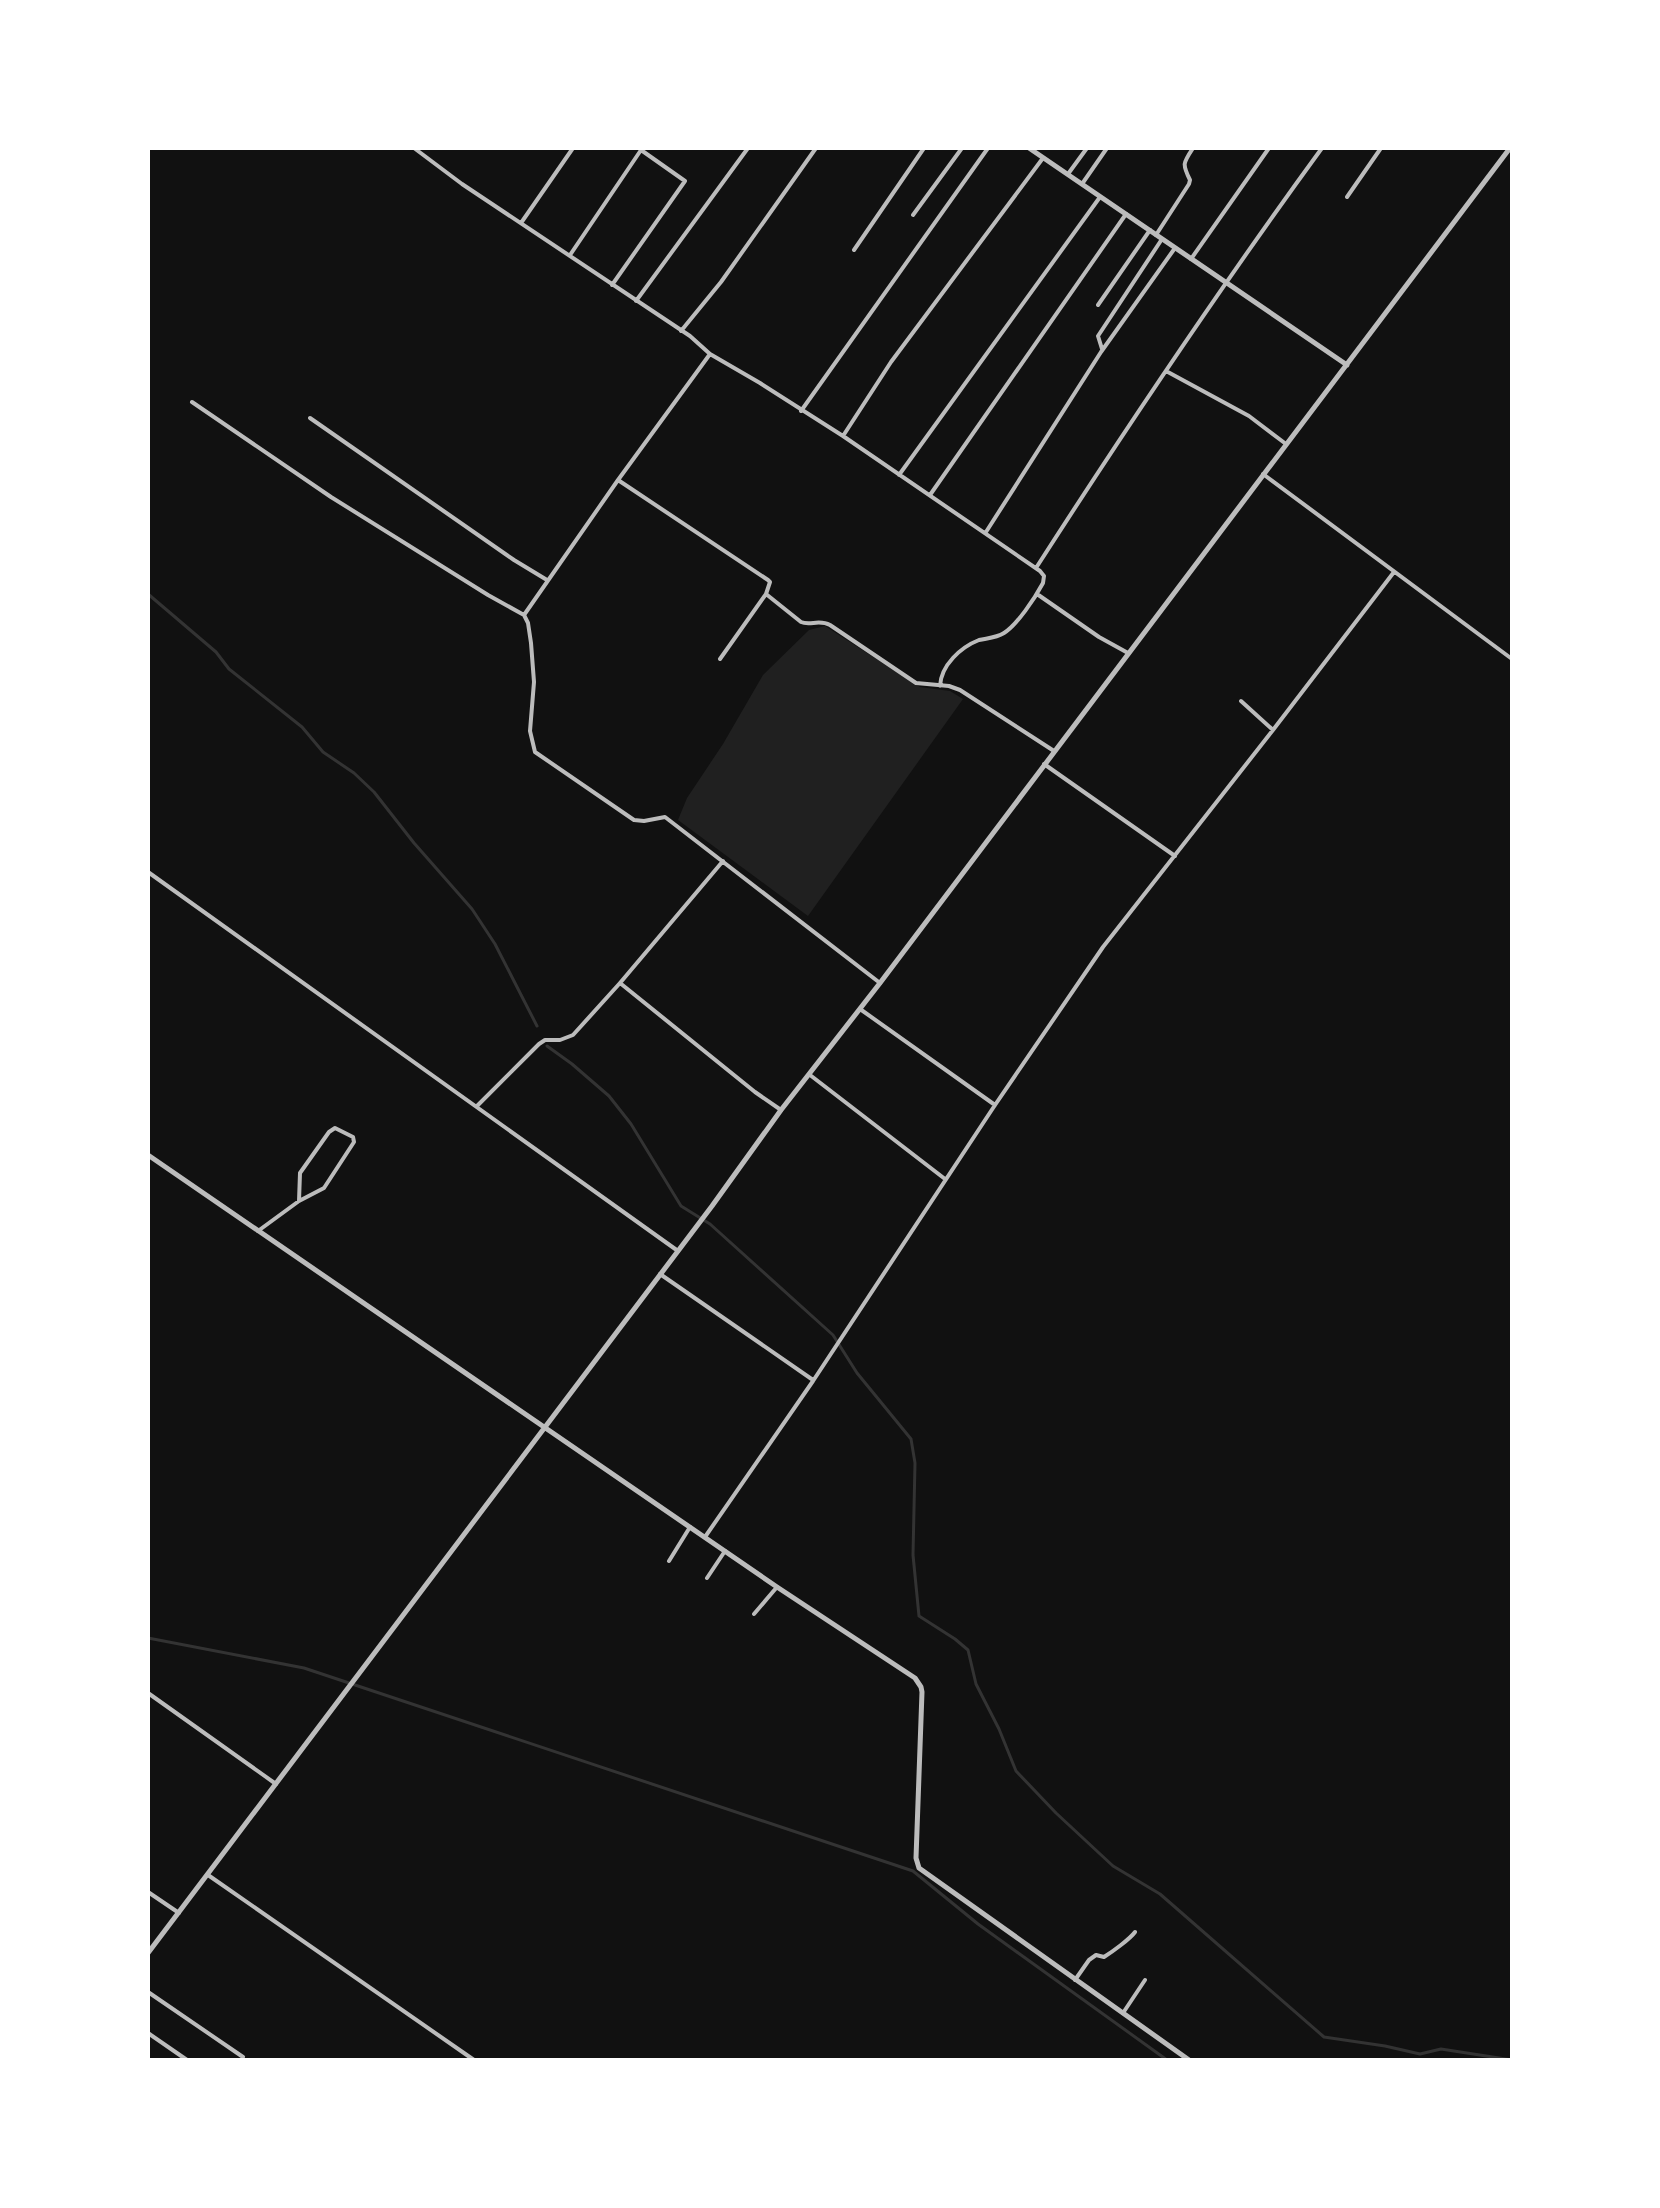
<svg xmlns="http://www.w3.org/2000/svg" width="1660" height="2208" font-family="'Work Sans',sans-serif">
	<rect width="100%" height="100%" fill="#111"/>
	<!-- green -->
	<path fill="#202020" d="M 825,626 L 920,687 L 950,691 L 963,699 L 808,916 L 678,820 L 687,798 L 723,744 L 763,675 L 809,630 Z"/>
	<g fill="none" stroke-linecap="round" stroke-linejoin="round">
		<!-- stream -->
		<path stroke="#333" stroke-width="3" d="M 148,594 L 216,652 L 229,669 L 302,727 L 323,752 L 354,773 L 374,792 L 414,843 L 472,909 L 495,944 L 537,1026
			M 547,1046 L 572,1064 L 609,1096 L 631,1124 L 681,1206 L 710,1224 L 833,1335 L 857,1373 L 911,1439 L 915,1463 L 913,1555 L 919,1616 L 955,1639 L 968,1650 L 976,1684 L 999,1729 L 1016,1771 L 1056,1813 L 1113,1866 L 1160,1894 L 1324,2037 L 1385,2046 L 1420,2054 L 1441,2049 L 1512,2060
			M 148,1638 L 304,1668 L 913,1871 L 978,1924 L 1167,2060"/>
		<!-- minor -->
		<path stroke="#bcbcbc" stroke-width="4" d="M 414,148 L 462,184 L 690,336 L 710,354 L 760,383 L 843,436 L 1040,571 L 1044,576 L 1043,583 C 1035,598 1017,625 1004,633 C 996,638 988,638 979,640 C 961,647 941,665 940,686
			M 1068,174 L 1087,148
			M 1082,184 L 1107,148
			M 1347,197 L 1381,148
			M 913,215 L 962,148
			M 521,223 L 573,148
			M 1156,235 L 1189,184 L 1190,180 C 1182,164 1183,163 1193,148
			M 854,250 L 924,148
			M 570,255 L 641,150
			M 1191,259 L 1269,148
			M 612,285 L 685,181 L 641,150
			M 636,301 L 748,148
			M 1098,305 L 1150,230
			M 681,331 L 721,282 L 816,148
			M 1102,349 L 1098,336 L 1162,239
			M 1166,371 L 1249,416 L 1286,444
			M 192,402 L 331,497 L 488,595 L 524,615 L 528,623 L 531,643 L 534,682 L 530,731 L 535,752 L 634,820 L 644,821 L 665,817 L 880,983
			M 801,411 L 988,148
			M 310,418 L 514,560 L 547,580
			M 843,436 L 891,362 L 1043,158
			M 1263,474 L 1512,659
			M 899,475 L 1100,197
			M 618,480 L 710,354
			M 930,495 L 1126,214
			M 986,532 L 1101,352 L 1175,248
			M 1036,568 C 1128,425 1222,285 1322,148
			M 766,594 L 801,622 C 810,626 819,619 830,625 L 916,683 L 949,686 L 960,690 L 1054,751
			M 1037,594 L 1099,637 L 1128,653
			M 524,615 L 618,480 L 768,580 L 770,582 L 766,594 L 720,659
			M 1241,701 L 1273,730
			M 1044,764 L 1175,856
			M 148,872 L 678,1251
			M 620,983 L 755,1092 L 781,1110
			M 860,1009 L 995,1105
			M 810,1075 L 945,1179
			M 477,1106 L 539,1044 L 545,1040 L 560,1040 L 573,1035 L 620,983 L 723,861
			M 258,1231 L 299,1201 L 324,1188 L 354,1142 L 353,1137 L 335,1128 L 329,1132 L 300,1173 L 299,1201
			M 660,1274 L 813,1380
			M 705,1537 L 813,1381 L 995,1105 L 1103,947 L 1273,730 L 1394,572
			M 669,1561 L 690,1527
			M 707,1578 L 725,1551
			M 754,1614 L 777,1587
			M 148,1693 L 276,1784
			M 208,1875 L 474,2060
			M 148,1892 L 179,1913
			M 1075,1980 L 1089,1960 L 1096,1955 L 1104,1957 C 1112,1952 1130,1939 1135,1932
			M 148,1992 L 243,2057
			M 1123,2013 L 1145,1980
			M 148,2033 L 187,2060"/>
		<!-- tertiary -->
		<path stroke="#bcbcbc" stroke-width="5" d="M 1029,148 L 1347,365
			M 148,1155 L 777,1587 L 915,1678 L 921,1687 L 922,1692 L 916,1858 L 919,1868 L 1189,2060
			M 148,1953 L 712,1206 L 781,1110 L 880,983 L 1510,148"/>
	</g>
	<!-- border -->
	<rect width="1660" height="2208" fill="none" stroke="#ffffff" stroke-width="300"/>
</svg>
